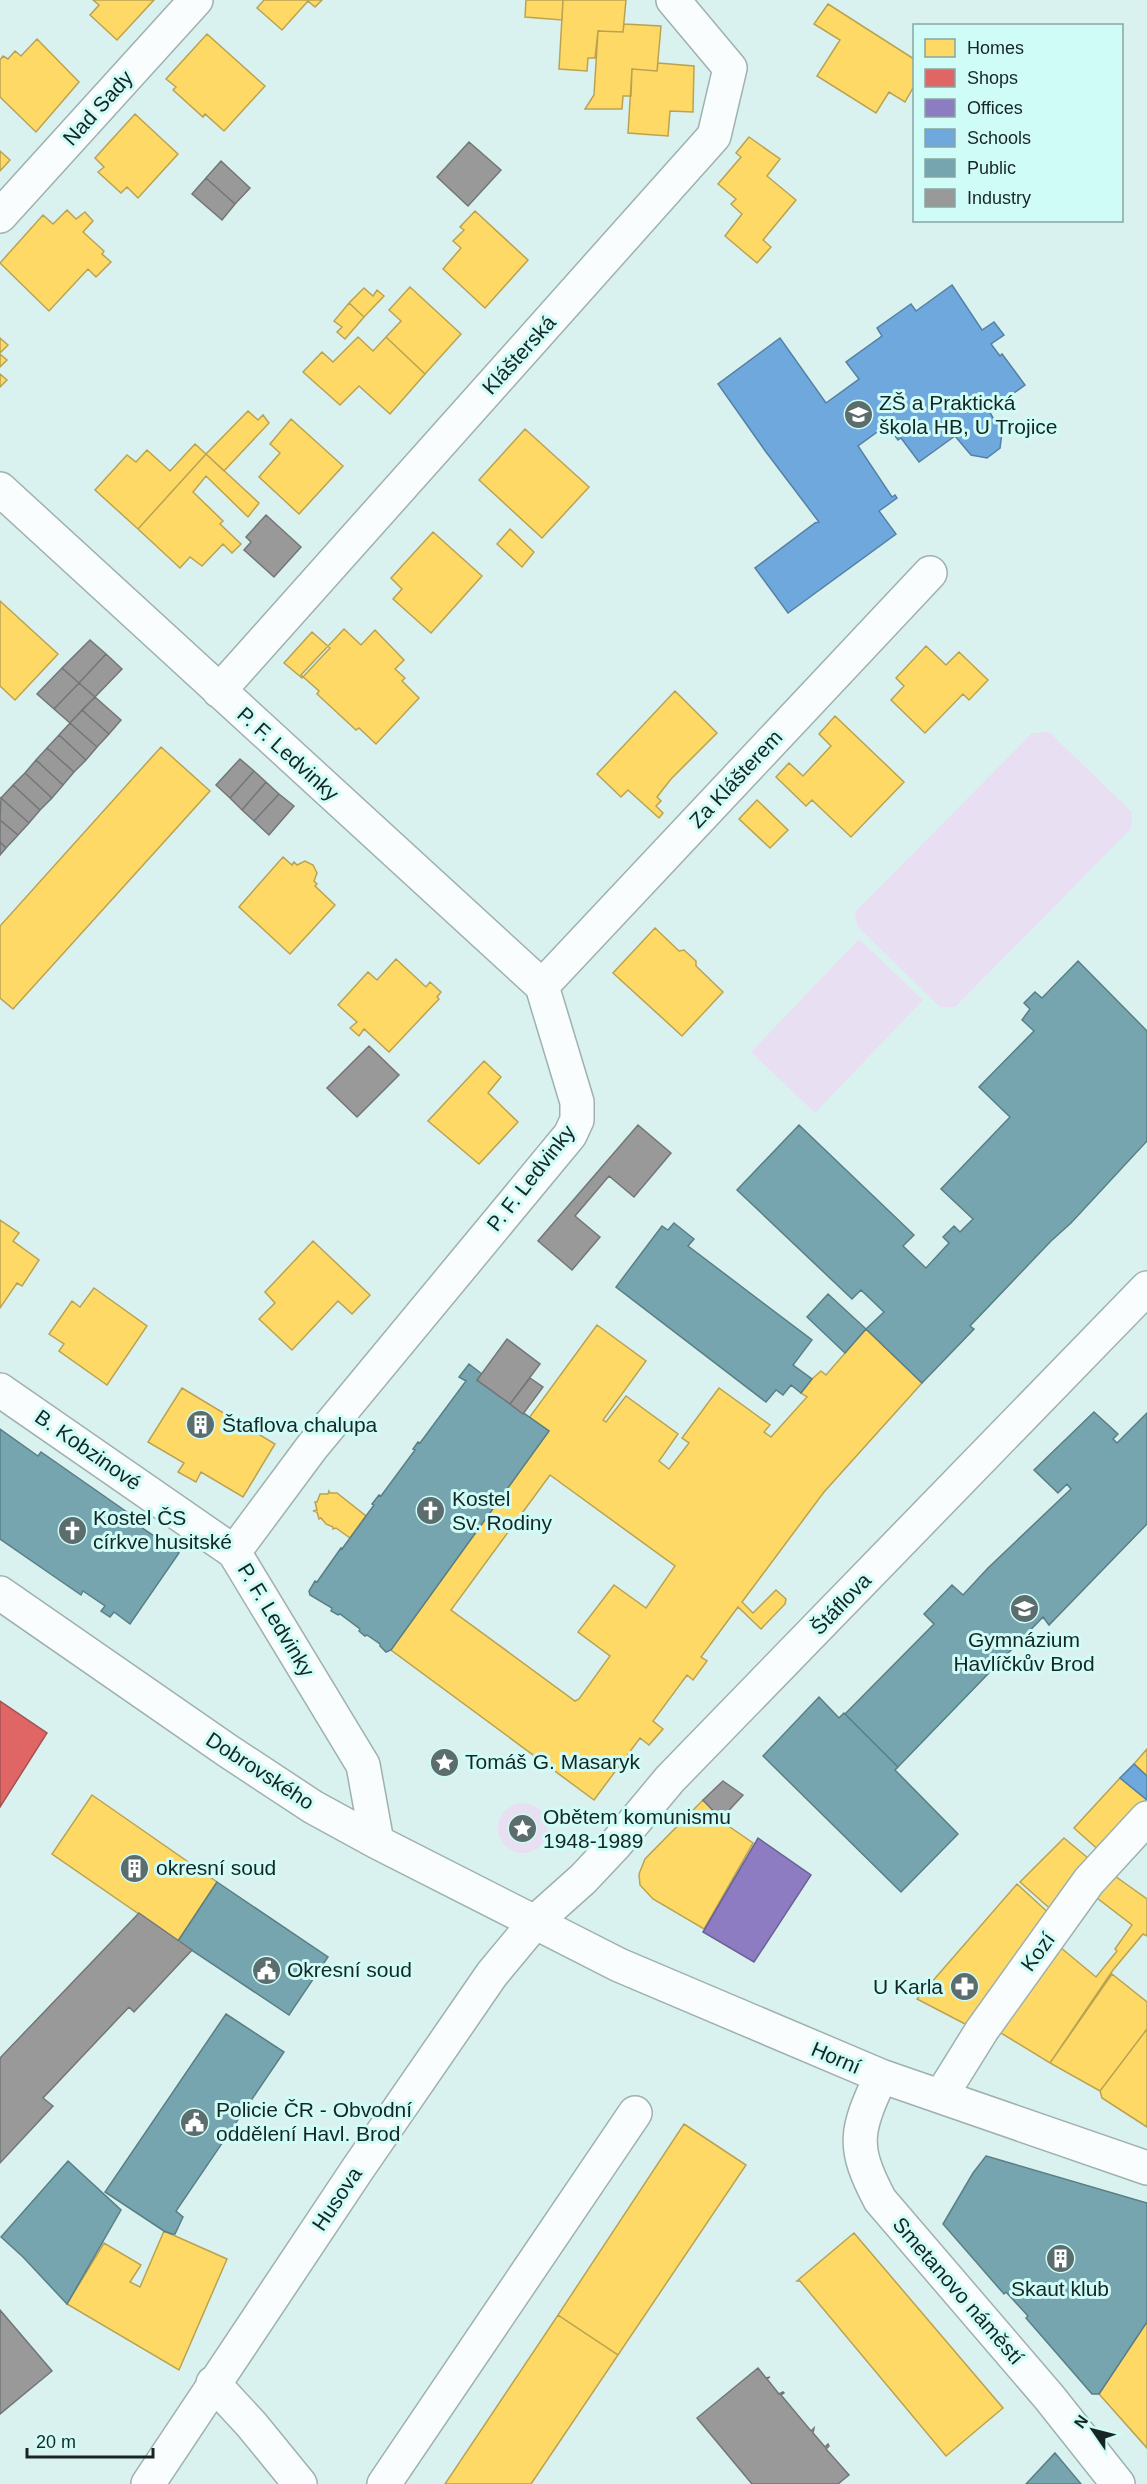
<svg xmlns="http://www.w3.org/2000/svg" width="1147" height="2484" font-family="Helvetica,sans-serif">
	<rect width="100%" height="100%" fill="#daf2ef"/>
	<!-- green -->
	<path fill="#e9dff2" d="M 1049,732 L 1132,812 L 1131,829 L 955,1007 L 940,1007 L 857,926 L 855,912 L 1032,733 Z
		M 859,939 L 923,1000 L 815,1113 L 751,1052 Z
		M498 1828a25 25 0 1 1 50 0a25 25 0 1 1-50 0Z"/>
	<!-- homes -->
	<path fill="#ffd966" stroke="#b9a352" stroke-width="1.5" fill-rule="evenodd" d="M 93,0 L 154,0 L 117,40 L 90,15 L 99,5 Z
		M 264,0 L 322,0 L 315,7 L 308,1 L 282,30 L 257,8 Z
		M 526,0 L 563,0 L 562,20 L 525,17 Z
		M 563,0 L 626,0 L 623,32 L 598,31 L 595,58 L 588,58 L 587,71 L 559,69 Z
		M 828,4 L 914,59 L 914,86 L 905,102 L 889,92 L 876,113 L 817,76 L 840,40 L 814,24 Z
		M 624,24 L 661,26 L 657,71 L 632,69 L 631,96 L 623,96 L 622,109 L 585,109 L 594,95 L 598,31 L 623,32 Z
		M 207,34 L 265,86 L 224,131 L 205,114 L 203,117 L 173,90 L 176,87 L 166,79 Z
		M 37,39 L 79,82 L 36,132 L 0,97 L 0,60 L 3,56 L 8,59 L 15,51 L 21,56 Z
		M 658,63 L 694,66 L 693,112 L 670,111 L 668,136 L 628,133 L 632,69 L 657,71 Z
		M 135,114 L 178,154 L 138,198 L 127,187 L 121,193 L 98,172 L 104,167 L 95,158 Z
		M 749,137 L 780,159 L 767,176 L 796,200 L 763,240 L 771,247 L 757,263 L 725,236 L 742,214 L 731,204 L 736,199 L 718,184 L 741,157 L 736,153 Z
		M 0,151 L 10,160 L 0,171 Z
		M 67,210 L 76,219 L 85,212 L 93,221 L 83,232 L 104,251 L 102,254 L 111,262 L 96,277 L 88,269 L 49,311 L 0,263 L 43,215 L 53,224 Z
		M 475,211 L 528,260 L 485,308 L 443,269 L 461,248 L 453,241 L 464,230 L 460,227 Z
		M 410,287 L 461,334 L 425,374 L 386,337 L 401,321 L 389,310 Z
		M 364,288 L 373,296 L 377,290 L 384,296 L 364,317 L 349,303 Z
		M 349,303 L 364,317 L 345,339 L 337,332 L 342,327 L 334,321 Z
		M 358,337 L 373,351 L 386,337 L 425,374 L 390,414 L 359,386 L 340,405 L 303,372 L 322,352 L 333,362 Z
		M 0,338 L 8,345 L 0,353 Z
		M 0,354 L 7,360 L 0,367 Z
		M 0,374 L 7,380 L 0,387 Z
		M 248,411 L 258,420 L 263,415 L 269,423 L 224,471 L 206,454 Z
		M 291,419 L 343,466 L 299,514 L 259,477 L 280,453 L 270,444 Z
		M 525,429 L 589,487 L 542,538 L 479,480 Z
		M 195,444 L 206,454 L 138,529 L 95,490 L 127,455 L 136,462 L 147,450 L 170,471 Z
		M 206,454 L 259,503 L 248,517 L 206,476 L 193,492 L 223,521 L 220,524 L 241,544 L 232,553 L 223,544 L 202,566 L 190,557 L 180,568 L 138,529 Z
		M 510,529 L 534,552 L 522,567 L 497,544 Z
		M 433,532 L 482,576 L 431,633 L 393,599 L 402,589 L 391,578 Z
		M 0,601 L 58,654 L 15,700 L 0,686 Z
		M 344,629 L 361,645 L 375,630 L 404,660 L 395,669 L 405,678 L 402,681 L 419,698 L 376,744 L 359,728 L 356,730 L 317,694 L 319,691 L 301,675 Z
		M 312,632 L 330,648 L 302,678 L 284,663 Z
		M 926,646 L 946,665 L 959,652 L 988,680 L 969,700 L 963,694 L 925,733 L 891,700 L 904,686 L 896,678 Z
		M 675,691 L 717,733 L 671,779 L 657,797 L 661,801 L 656,806 L 663,813 L 659,818 L 628,790 L 621,797 L 597,774 Z
		M 835,716 L 904,782 L 851,837 L 812,800 L 806,806 L 776,777 L 789,763 L 803,776 L 831,746 L 819,734 Z
		M 161,747 L 210,791 L 13,1009 L 0,998 L 0,926 Z
		M 757,800 L 788,830 L 770,848 L 739,819 Z
		M 283,857 L 292,865 L 294,862 L 297,865 L 305,861 L 313,865 L 317,873 L 314,881 L 317,884 L 315,886 L 335,905 L 290,954 L 239,907 Z
		M 655,928 L 679,951 L 684,950 L 696,961 L 696,966 L 723,992 L 682,1036 L 613,973 Z
		M 396,959 L 426,987 L 430,982 L 441,992 L 437,997 L 439,999 L 389,1052 L 364,1029 L 359,1036 L 350,1028 L 357,1022 L 338,1005 L 368,972 L 377,980 Z
		M 484,1061 L 501,1077 L 488,1093 L 518,1122 L 479,1164 L 428,1121 Z
		M 0,1220 L 19,1233 L 13,1241 L 39,1260 L 22,1286 L 17,1283 L 0,1308 Z
		M 313,1241 L 370,1295 L 352,1314 L 338,1301 L 292,1350 L 259,1319 L 275,1303 L 265,1292 Z
		M 94,1288 L 147,1326 L 107,1385 L 59,1351 L 64,1344 L 49,1334 L 72,1301 L 80,1307 Z
		M 597,1325 L 646,1361 L 603,1420 L 606,1422 L 626,1396 L 678,1434 L 659,1461 L 669,1469 L 689,1443 L 682,1438 L 719,1388 L 770,1425 L 764,1432 L 771,1437 L 807,1397 L 801,1393 L 812,1379 L 821,1371 L 826,1375 L 866,1329 L 922,1383 L 824,1492 L 742,1602 L 753,1613 L 776,1590 L 786,1599 L 785,1604 L 761,1629 L 738,1607 L 701,1657 L 707,1661 L 693,1680 L 687,1675 L 653,1721 L 663,1729 L 649,1745 L 640,1738 L 594,1800 L 391,1650 L 549,1431 L 529,1418 ZM 550,1475 L 675,1566 L 646,1608 L 614,1585 L 578,1632 L 610,1656 L 579,1699 L 575,1701 L 451,1610 Z
		M 182,1388 L 275,1444 L 243,1497 L 201,1472 L 196,1482 L 178,1472 L 184,1463 L 148,1442 Z
		M 329,1491 L 330,1493 L 337,1493 L 366,1516 L 350,1538 L 336,1528 L 333,1529 L 333,1527 L 326,1524 L 321,1518 L 319,1519 L 317,1512 L 313,1511 L 317,1510 L 315,1502 L 317,1502 L 320,1494 L 328,1494 Z
		M 1147,1749 L 1147,1776 L 1134,1764 Z
		M 1120,1778 L 1147,1800 L 1147,1804 L 1102,1853 L 1074,1828 Z
		M 92,1795 L 217,1882 L 178,1941 L 52,1854 Z
		M 703,1800 L 727,1825 L 753,1843 L 704,1929 L 653,1899 L 640,1885 L 639,1874 L 645,1859 Z
		M 1064,1838 L 1094,1863 L 1055,1913 L 1020,1882 Z
		M 1112,1874 L 1147,1899 L 1147,1936 L 1143,1934 L 1113,1970 L 1050,2063 L 996,2030 L 1054,1942 L 1096,1977 L 1117,1951 L 1115,1949 L 1132,1925 L 1093,1895 Z
		M 1017,1884 L 1053,1917 L 967,2025 L 917,1999 Z
		M 1112,1974 L 1147,2002 L 1147,2029 L 1100,2091 L 1050,2063 Z
		M 1147,2029 L 1147,2127 L 1102,2098 L 1100,2091 Z
		M 684,2124 L 746,2165 L 618,2355 L 558,2315 Z
		M 164,2231 L 227,2259 L 179,2370 L 67,2304 L 104,2243 L 141,2265 L 130,2282 L 140,2287 Z
		M 854,2233 L 1003,2408 L 946,2456 L 800,2281 L 797,2281 Z
		M 558,2315 L 618,2355 L 531,2484 L 445,2484 Z
		M 1147,2322 L 1147,2448 L 1099,2394 Z"/>
	<!-- shops -->
	<path fill="#e06666" stroke="#a35352" stroke-width="1.5" d="M 0,1701 L 47,1733 L 0,1807 Z"/>
	<!-- offices -->
	<path fill="#8e7cc3" stroke="#6a6294" stroke-width="1.5" d="M 758,1838 L 811,1875 L 754,1962 L 703,1932 Z"/>
	<!-- schools -->
	<path fill="#6fa8dc" stroke="#5481a5" stroke-width="1.5" d="M 952,285 L 982,330 L 994,322 L 1004,335 L 991,344 L 1000,356 L 1002,354 L 1025,385 L 989,411 L 1002,433 L 1000,448 L 987,458 L 971,455 L 955,436 L 919,462 L 901,438 L 898,440 L 889,428 L 893,425 L 891,422 L 858,446 L 892,497 L 895,495 L 897,498 L 879,511 L 896,534 L 788,613 L 755,568 L 815,523 L 819,522 L 766,452 L 718,384 L 780,338 L 826,403 L 859,379 L 846,362 L 882,336 L 877,328 L 911,304 L 916,311 Z
		M 1134,1764 L 1147,1776 L 1147,1800 L 1120,1778 Z"/>
	<!-- public -->
	<path fill="#76a5af" stroke="#597f86" stroke-width="1.5" d="M 1078,961 L 1147,1031 L 1147,1141 L 1071,1223 L 1051,1241 L 970,1326 L 974,1329 L 922,1383 L 866,1329 L 884,1312 L 861,1290 L 852,1299 L 737,1190 L 799,1125 L 914,1235 L 903,1246 L 926,1268 L 949,1243 L 943,1237 L 954,1226 L 960,1232 L 973,1219 L 941,1189 L 1010,1117 L 979,1087 L 1034,1031 L 1022,1020 L 1030,1009 L 1024,1003 L 1035,992 L 1042,998 Z
		M 674,1223 L 694,1239 L 688,1246 L 812,1340 L 793,1365 L 812,1379 L 801,1393 L 791,1385 L 783,1395 L 776,1390 L 766,1402 L 616,1287 L 662,1226 L 668,1230 Z
		M 828,1294 L 866,1329 L 845,1353 L 807,1317 Z
		M 469,1364 L 482,1374 L 477,1380 L 549,1431 L 391,1650 L 386,1652 L 380,1646 L 380,1644 L 367,1635 L 365,1636 L 359,1631 L 360,1629 L 340,1614 L 338,1615 L 331,1611 L 332,1608 L 310,1595 L 309,1591 L 315,1581 L 317,1582 L 341,1548 L 342,1549 L 374,1505 L 372,1504 L 379,1495 L 381,1496 L 415,1450 L 413,1449 L 418,1442 L 420,1443 L 466,1381 L 459,1377 Z
		M 1094,1412 L 1118,1434 L 1113,1439 L 1117,1443 L 1147,1413 L 1147,1524 L 1049,1625 L 1043,1617 L 898,1767 L 845,1714 L 934,1624 L 924,1614 L 952,1585 L 963,1595 L 988,1568 L 1071,1489 L 1067,1484 L 1058,1493 L 1034,1470 Z
		M 0,1429 L 38,1456 L 41,1452 L 134,1517 L 132,1521 L 179,1553 L 130,1624 L 114,1612 L 110,1617 L 101,1611 L 105,1606 L 83,1591 L 81,1595 L 0,1539 Z
		M 819,1697 L 839,1718 L 844,1713 L 898,1767 L 895,1770 L 958,1834 L 901,1892 L 763,1756 Z
		M 217,1882 L 328,1957 L 289,2015 L 178,1941 Z
		M 226,2014 L 284,2052 L 176,2211 L 183,2217 L 175,2234 L 172,2234 L 164,2231 L 105,2192 Z
		M 986,2156 L 1147,2203 L 1147,2322 L 1099,2394 L 1092,2394 L 1026,2318 L 1028,2316 L 1006,2292 L 1004,2294 L 943,2224 L 973,2173 Z
		M 68,2161 L 121,2210 L 67,2304 L 23,2257 L 1,2237 Z
		M 1055,2453 L 1081,2484 L 1026,2484 Z"/>
	<!-- industry -->
	<path fill="#999" stroke="#727676" stroke-width="1.5" d="M 469,142 L 501,170 L 468,206 L 437,177 Z
		M 221,161 L 250,188 L 235,204 L 206,178 Z
		M 206,178 L 235,204 L 222,220 L 192,194 Z
		M 266,515 L 301,547 L 274,577 L 244,550 L 251,542 L 246,537 Z
		M 90,640 L 106,654 L 79,683 L 62,668 Z
		M 106,654 L 122,669 L 95,697 L 79,683 Z
		M 62,668 L 79,683 L 54,709 L 37,694 Z
		M 79,683 L 95,697 L 70,723 L 54,709 Z
		M 95,697 L 121,720 L 109,734 L 82,710 Z
		M 82,710 L 109,734 L 97,747 L 70,723 Z
		M 70,723 L 97,747 L 86,760 L 59,735 Z
		M 59,735 L 86,760 L 74,772 L 47,748 Z
		M 47,748 L 74,772 L 63,785 L 36,760 Z
		M 240,759 L 254,771 L 230,798 L 216,785 Z
		M 36,760 L 63,785 L 52,798 L 25,773 Z
		M 254,771 L 266,782 L 242,810 L 230,798 Z
		M 25,773 L 52,798 L 40,810 L 13,785 Z
		M 266,782 L 279,794 L 254,821 L 242,810 Z
		M 13,785 L 40,810 L 29,823 L 1,798 Z
		M 279,794 L 294,806 L 269,835 L 254,821 Z
		M 1,798 L 29,823 L 18,835 L 0,820 Z
		M 0,820 L 18,835 L 6,848 L 0,842 Z
		M 0,842 L 6,848 L 0,855 Z
		M 369,1046 L 399,1075 L 357,1117 L 327,1088 Z
		M 638,1125 L 671,1153 L 634,1197 L 609,1176 L 575,1216 L 600,1237 L 572,1270 L 538,1241 Z
		M 507,1339 L 540,1364 L 510,1404 L 477,1380 Z
		M 530,1378 L 543,1387 L 523,1414 L 510,1404 Z
		M 723,1781 L 743,1795 L 721,1819 L 703,1800 Z
		M 139,1913 L 192,1950 L 134,2012 L 129,2007 L 43,2098 L 53,2106 L 0,2163 L 0,2058 Z
		M 0,2310 L 52,2371 L 0,2414 Z
		M 758,2368 L 766,2378 L 770,2377 L 767,2379 L 779,2394 L 783,2392 L 784,2393 L 781,2395 L 811,2431 L 814,2428 L 813,2433 L 825,2447 L 828,2444 L 829,2446 L 826,2449 L 849,2475 L 838,2484 L 752,2484 L 697,2418 Z"/>
	<g fill="none" stroke-linecap="round" stroke-linejoin="round">
		<defs>
			<path id="minor" d="M 0,216 L 196,0
				M 0,489 L 542,986 L 577,1102 L 577,1120 L 570,1135 L 312,1447 L 234,1552
				M 219,691 L 714,136 L 730,68 L 673,0
				M 542,986 L 930,573
				M 0,1390 L 234,1552 L 363,1765 L 377,1842
				M 0,1593 L 228,1751 L 313,1807 L 377,1842 L 619,1965 L 881,2076 L 1147,2168
				M 881,2076 C 856,2131 851,2145 880,2200 L 1049,2397 L 1118,2484
				M 941,2096 L 982,2030 L 1089,1881 L 1147,1818
				M 213,2383 L 251,2424 L 300,2484
				M 148,2484 L 357,2170 L 492,1974 L 536,1921 L 583,1879 L 615,1845 L 670,1779 L 1147,1288
				M 384,2484 L 635,2113"/>
		</defs>
		<!-- minor casing -->
		<use href="#minor" stroke="#9eb1af" stroke-width="36"/>
		<!-- minor -->
		<use href="#minor" stroke="#f9fdfd" stroke-width="33"/>
	</g>
	<!-- icons -->
	<defs>
		<symbol id="school-disc" viewBox="-11 -11 22 22"><circle r="9.5" fill="#5b6d6c" stroke="#d0fcf7"/><path d="M0-5L7-2L0 1L-7-2ZM-4 1L0 2.5L4 1V4Q0 6-4 4Z" fill="#fff"/></symbol>
		<symbol id="building-disc" viewBox="-11 -11 22 22"><circle r="9.5" fill="#5b6d6c" stroke="#d0fcf7"/><path d="M-4-6H4V6H1V3H-1V6H-4ZM-2.5-4.3h1.7v1.8h-1.7ZM.8-4.3h1.7v1.8H.8ZM-2.5-1h1.7V.8h-1.7ZM.8-1h1.7V.8H.8Z" fill="#fff"/></symbol>
		<symbol id="church-disc" viewBox="-11 -11 22 22"><circle r="9.5" fill="#5b6d6c" stroke="#d0fcf7"/><path d="M-1.2-6h2.4v3.5h3.3v2.4h-3.3V6h-2.4V-.1h-3.3v-2.4h3.3Z" fill="#fff"/></symbol>
		<symbol id="sight-disc" viewBox="-11 -11 22 22"><circle r="9.5" fill="#5b6d6c" stroke="#d0fcf7"/><path d="M0-6L1.8-2.2L6-1.7L2.9 1.2L3.7 5.4L0 3.3L-3.7 5.4L-2.9 1.2L-6-1.7L-1.8-2.2Z" fill="#fff"/></symbol>
		<symbol id="civic-disc" viewBox="-11 -11 22 22"><circle r="9.5" fill="#5b6d6c" stroke="#d0fcf7"/><path d="M-.6-6.5H3V-4.5H.6V-3L4-1V1h2V6H-6V1h2V-1L-.6-3ZM-1.2 2.5V6h2.4V2.5Z" fill="#fff"/></symbol>
		<symbol id="pharmacy-disc" viewBox="-11 -11 22 22"><circle r="9.5" fill="#5b6d6c" stroke="#d0fcf7"/><path d="M-2-6h4v4h4v4h-4v4h-4v-4h-4v-4h4Z" fill="#fff"/></symbol>
	</defs>
	<g fill-rule="evenodd">
		<use href="#school-disc" x="842" y="398" width="33" height="33"/>
		<use href="#building-disc" x="184" y="1408" width="33" height="33"/>
		<use href="#church-disc" x="414" y="1494" width="33" height="33"/>
		<use href="#church-disc" x="56" y="1514" width="33" height="33"/>
		<use href="#school-disc" x="1008" y="1592" width="33" height="33"/>
		<use href="#sight-disc" x="428" y="1746" width="33" height="33"/>
		<use href="#sight-disc" x="506" y="1812" width="33" height="33"/>
		<use href="#building-disc" x="118" y="1852" width="33" height="33"/>
		<use href="#civic-disc" x="250" y="1954" width="33" height="33"/>
		<use href="#pharmacy-disc" x="948" y="1970" width="33" height="33"/>
		<use href="#civic-disc" x="178" y="2106" width="33" height="33"/>
		<use href="#building-disc" x="1044" y="2242" width="33" height="33"/>
	</g>
	<g text-anchor="middle" stroke-width="6" stroke-linejoin="round" paint-order="stroke">
		<!-- street labels -->
		<g font-size="21" fill="#162625" stroke="#d0fcf7">
			<text transform="translate(98 108) rotate(-48)" y="7">Nad Sady</text>
			<text transform="translate(519 355) rotate(-48)" y="7">Klášterská</text>
			<text transform="translate(288 754) rotate(42)" y="7">P. F. Ledvinky</text>
			<text transform="translate(736 779) rotate(-47)" y="7">Za Klášterem</text>
			<text transform="translate(531 1178) rotate(-52)" y="7">P. F. Ledvinky</text>
			<text transform="translate(88 1450) rotate(35)" y="7">B. Kobzinové</text>
			<text transform="translate(841 1604) rotate(-46)" y="7">Štáflova</text>
			<text transform="translate(276 1620) rotate(59)" y="7">P. F. Ledvinky</text>
			<text transform="translate(260 1771) rotate(33)" y="7">Dobrovského</text>
			<text transform="translate(1038 1952) rotate(-54)" y="7">Kozí</text>
			<text transform="translate(836 2058) rotate(23)" y="7">Horní</text>
			<text transform="translate(337 2199) rotate(-56)" y="7">Husova</text>
			<text transform="translate(958 2291) rotate(49)" y="7">Smetanovo náměstí</text>
		</g>
		<!-- poi labels -->
		<g font-size="21" fill="#162625" stroke="#d0fcf7" text-anchor="start">
			<text x="879" y="410">ZŠ a Praktická<tspan x="879" dy="24">škola HB, U Trojice</tspan></text>
			<text x="222" y="1432">Štaflova chalupa</text>
			<text x="452" y="1506">Kostel<tspan x="452" dy="24">Sv. Rodiny</tspan></text>
			<text x="93" y="1525">Kostel ČS<tspan x="93" dy="24">církve husitské</tspan></text>
			<text x="1024" y="1647" text-anchor="middle">Gymnázium<tspan x="1024" dy="24">Havlíčkův Brod</tspan></text>
			<text x="465" y="1769">Tomáš G. Masaryk</text>
			<text x="543" y="1824">Obětem komunismu<tspan x="543" dy="24">1948-1989</tspan></text>
			<text x="156" y="1875">okresní soud</text>
			<text x="287" y="1977">Okresní soud</text>
			<text x="943" y="1994" text-anchor="end">U Karla</text>
			<text x="216" y="2117">Policie ČR - Obvodní<tspan x="216" dy="24">oddělení Havl. Brod</tspan></text>
			<text x="1060" y="2296" text-anchor="middle">Skaut klub</text>
		</g>
	</g>
	<!-- legend -->
	<rect x="913" y="24" width="210" height="198" fill="#d0fcf7" stroke="#86a6a3" stroke-width="1.5"/>
	<rect x="925" y="39" width="30" height="18" fill="#ffd966" stroke="#86a6a3" stroke-width="1.5"/>
	<text x="967" y="54" font-size="18" fill="#162625">Homes</text>
	<rect x="925" y="69" width="30" height="18" fill="#e06666" stroke="#86a6a3" stroke-width="1.5"/>
	<text x="967" y="84" font-size="18" fill="#162625">Shops</text>
	<rect x="925" y="99" width="30" height="18" fill="#8e7cc3" stroke="#86a6a3" stroke-width="1.5"/>
	<text x="967" y="114" font-size="18" fill="#162625">Offices</text>
	<rect x="925" y="129" width="30" height="18" fill="#6fa8dc" stroke="#86a6a3" stroke-width="1.5"/>
	<text x="967" y="144" font-size="18" fill="#162625">Schools</text>
	<rect x="925" y="159" width="30" height="18" fill="#76a5af" stroke="#86a6a3" stroke-width="1.5"/>
	<text x="967" y="174" font-size="18" fill="#162625">Public</text>
	<rect x="925" y="189" width="30" height="18" fill="#999999" stroke="#86a6a3" stroke-width="1.5"/>
	<text x="967" y="204" font-size="18" fill="#162625">Industry</text>
	<!-- north arrow -->
	<g transform="translate(1093 2430) rotate(305)" stroke="#d0fcf7" stroke-width="4.5" paint-order="stroke">
	<path d="M0-4.5L10 22L0 15L-10 22Z" fill="#162625"/>
	<text y="-9" font-size="16" font-weight="bold" text-anchor="middle" fill="#162625">N</text>
	</g>
	<!-- scale -->
	<path d="M27 2448v9h126v-9" fill="none" stroke="#162625" stroke-width="3"/>
	<text x="36" y="2448" font-size="18" fill="#162625" stroke="#d0fcf7" stroke-width="4.5" paint-order="stroke">20 m</text>
</svg>
